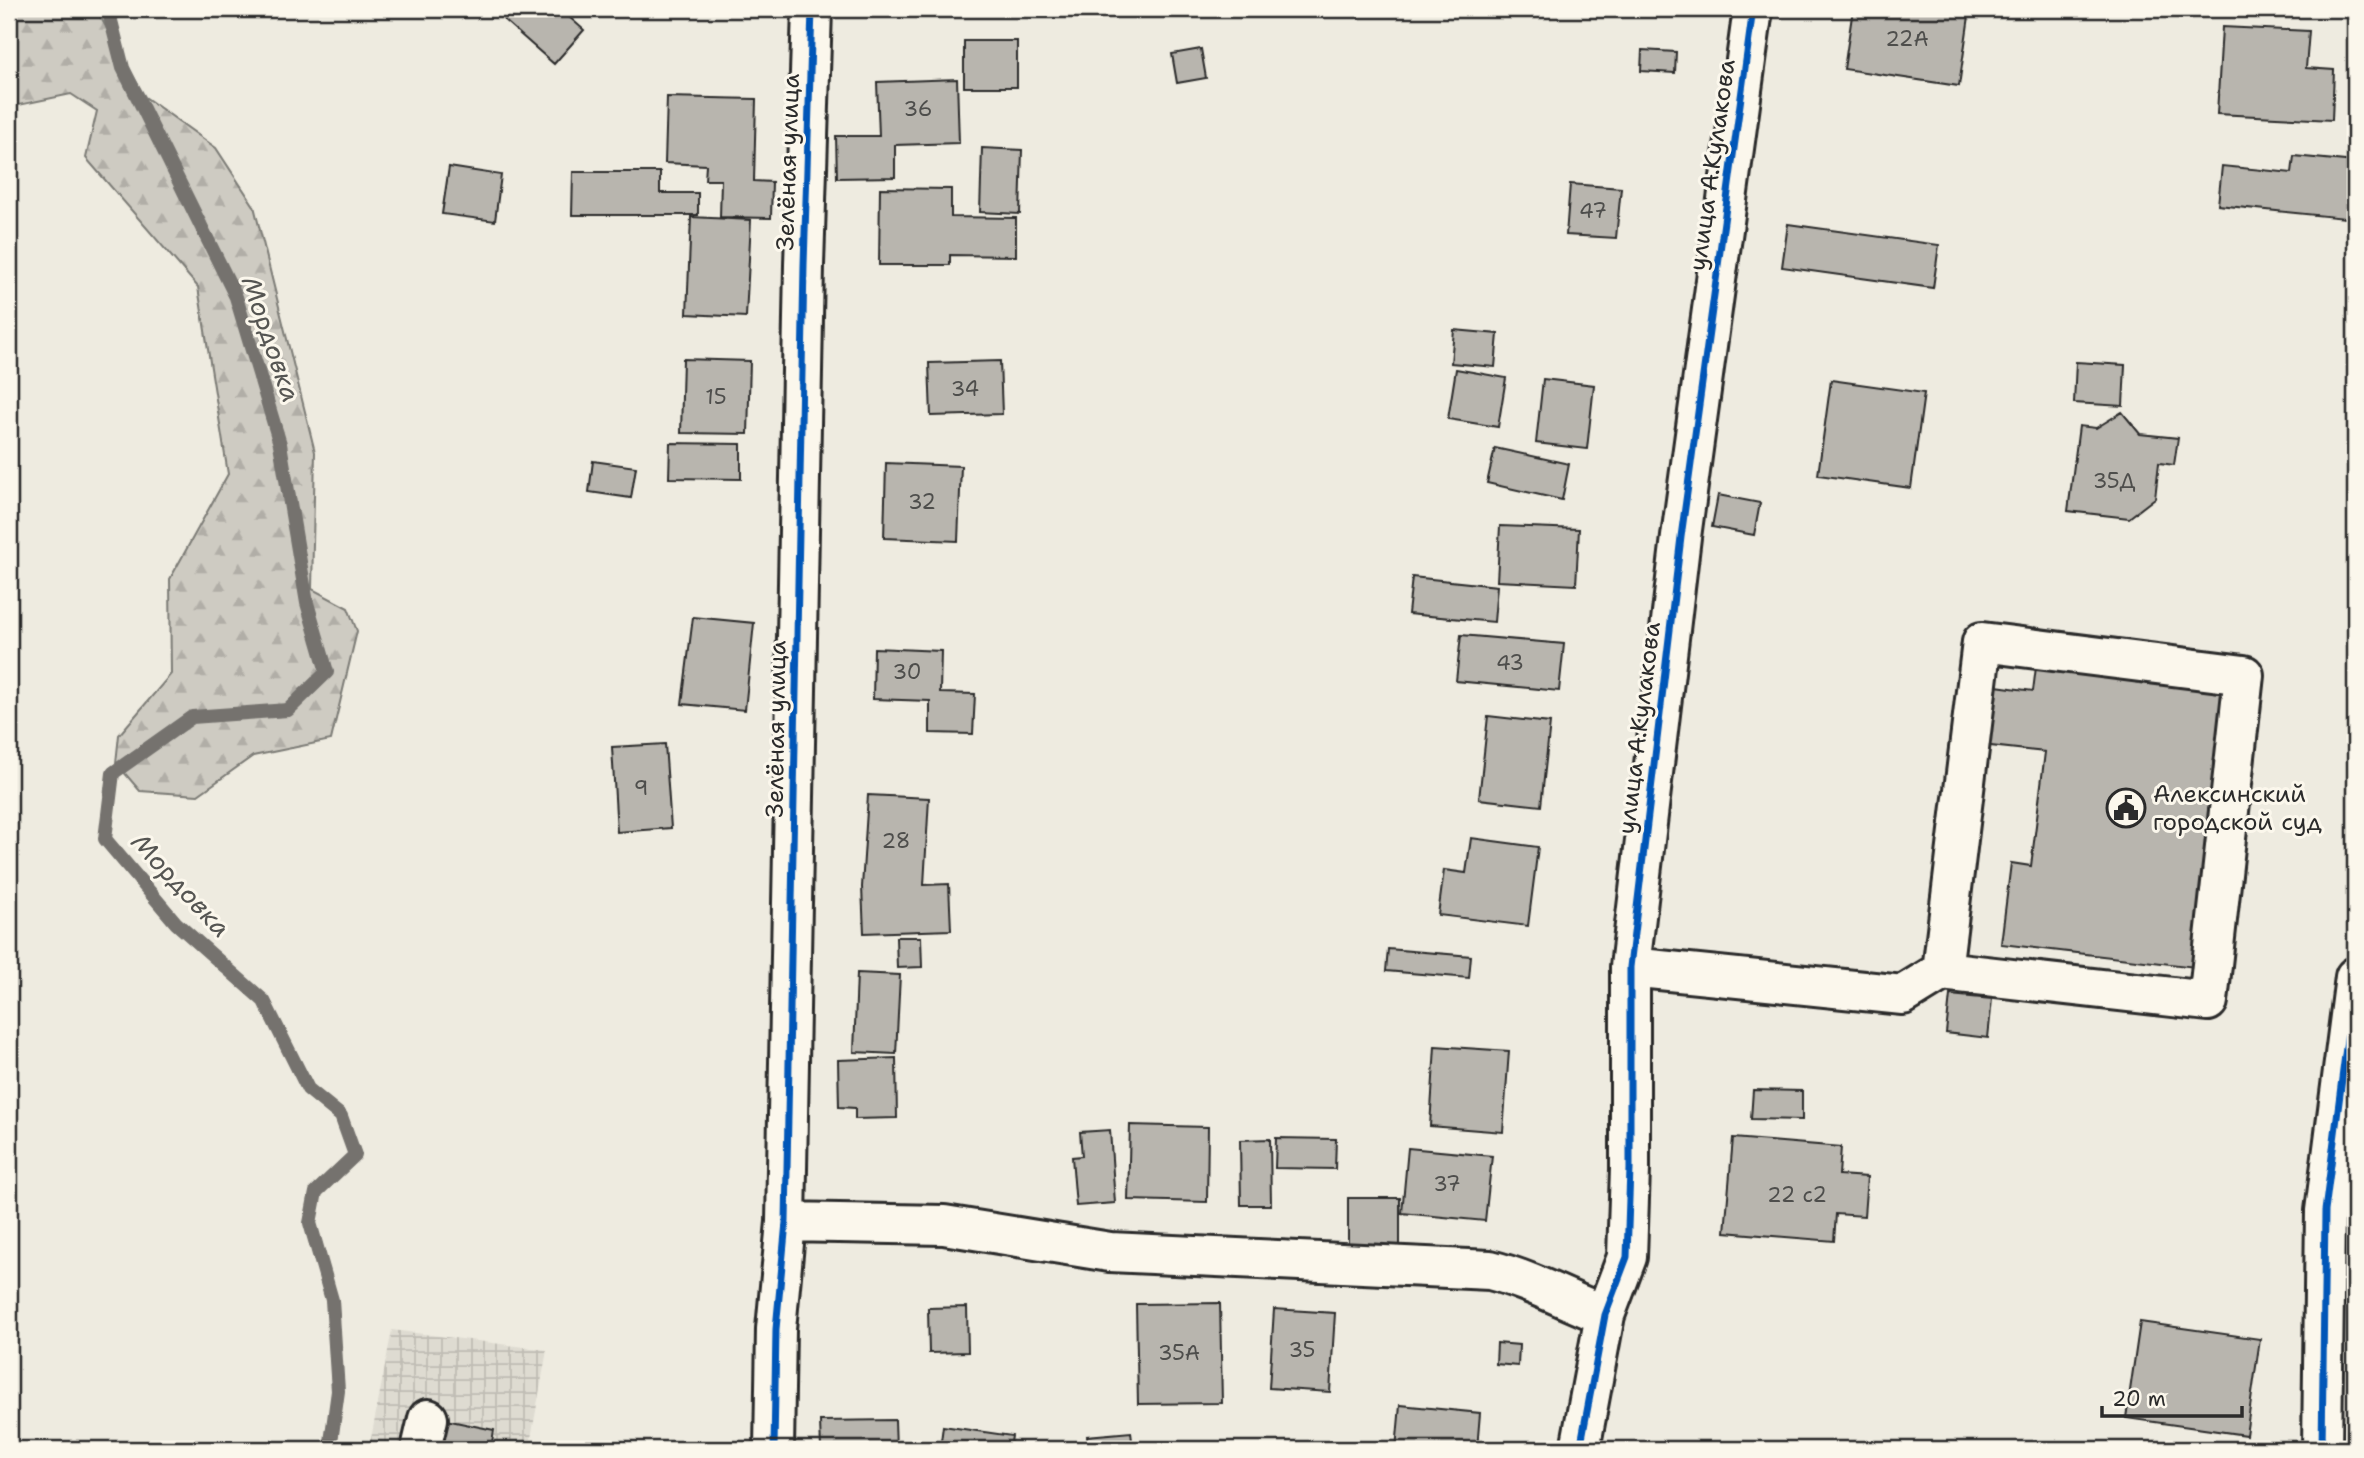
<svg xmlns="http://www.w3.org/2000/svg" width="2364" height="1458" font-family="'Shantell Sans',sans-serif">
	<defs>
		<pattern id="industrial-grid" width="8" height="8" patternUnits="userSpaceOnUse" patternTransform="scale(1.75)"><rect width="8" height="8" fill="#dedbd1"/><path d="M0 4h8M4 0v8" fill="none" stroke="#bfbcb4"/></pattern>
		<pattern id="forest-firs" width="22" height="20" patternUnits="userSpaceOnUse" patternTransform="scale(1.75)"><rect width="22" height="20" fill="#cecbc2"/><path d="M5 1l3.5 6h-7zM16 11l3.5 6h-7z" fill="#b1aea7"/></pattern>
	</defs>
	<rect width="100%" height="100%" fill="#eeebe0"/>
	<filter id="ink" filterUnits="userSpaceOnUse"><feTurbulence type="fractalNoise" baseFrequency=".0143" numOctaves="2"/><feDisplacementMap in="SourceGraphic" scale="14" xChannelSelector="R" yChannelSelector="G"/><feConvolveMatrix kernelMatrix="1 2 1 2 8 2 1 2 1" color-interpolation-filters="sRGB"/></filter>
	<g filter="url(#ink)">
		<!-- industrial -->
		<path fill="url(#industrial-grid)" d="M 392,1330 L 547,1350 L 529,1449 L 369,1449 Z"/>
		<!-- forest -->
		<path fill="url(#forest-firs)" stroke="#7c7b76" stroke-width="2" d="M 9,9 L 96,9 L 145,97 L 216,148 L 254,206 L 315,452 L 312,589 L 348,608 L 357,631 L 331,740 L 253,756 L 198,795 L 140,791 L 116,763 L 119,735 L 171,674 L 170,579 L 228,474 L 198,287 L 86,158 L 97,111 L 71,94 L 9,107 Z"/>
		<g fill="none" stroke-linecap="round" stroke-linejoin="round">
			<!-- stream -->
			<path stroke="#74726e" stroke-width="14" d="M 108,9 L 123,68 L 236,297 L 280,444 L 307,603 L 327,672 L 288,710 L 192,717 L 113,773 L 105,839 L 176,923 L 264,1001 L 308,1089 L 341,1116 L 355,1155 L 316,1192 L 310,1223 L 332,1300 L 338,1391 L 330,1449"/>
		</g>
		<!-- building -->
		<path fill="#b8b5ae" stroke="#2b2b2b" stroke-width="2" d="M 514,9 L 560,9 L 584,30 L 554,64 L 504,20 Z
			M 1853,9 L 1970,9 L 1959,86 L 1844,69 Z
			M 2222,27 L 2309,31 L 2306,68 L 2334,70 L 2332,120 L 2217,114 Z
			M 964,41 L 1017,41 L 1017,87 L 964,87 Z
			M 1201,49 L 1206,78 L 1177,83 L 1172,54 Z
			M 1642,50 L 1676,52 L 1675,73 L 1641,71 Z
			M 957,79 L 959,143 L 895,145 L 895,177 L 837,178 L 836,136 L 879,136 L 877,82 Z
			M 667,97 L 756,99 L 754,181 L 772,182 L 771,218 L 720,217 L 721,180 L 705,180 L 706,165 L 665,163 Z
			M 982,148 L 1022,150 L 1020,214 L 980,212 Z
			M 2294,156 L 2355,162 L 2355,219 L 2218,205 L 2222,166 L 2292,173 Z
			M 449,167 L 501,175 L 495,221 L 442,214 Z
			M 573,172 L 660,172 L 660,193 L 698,193 L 698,215 L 572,215 Z
			M 1570,184 L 1621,188 L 1616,238 L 1566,235 Z
			M 880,188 L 951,189 L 951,217 L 1016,218 L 1016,256 L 950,255 L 950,265 L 879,265 Z
			M 691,217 L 751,220 L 746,317 L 687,314 Z
			M 1788,224 L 1939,245 L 1933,288 L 1782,267 Z
			M 1454,330 L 1498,334 L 1495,367 L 1451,363 Z
			M 683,359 L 750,361 L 748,434 L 681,433 Z
			M 1000,361 L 1002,414 L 931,416 L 929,363 Z
			M 2076,362 L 2125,365 L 2123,406 L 2074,403 Z
			M 1456,369 L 1506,378 L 1498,427 L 1448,419 Z
			M 1543,379 L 1594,385 L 1587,449 L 1536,443 Z
			M 1831,380 L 1924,393 L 1911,488 L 1818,475 Z
			M 2122,412 L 2140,434 L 2178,438 L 2174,465 L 2159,463 L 2155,498 L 2129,518 L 2068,511 L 2079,426 L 2096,428 Z
			M 670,443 L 741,444 L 741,479 L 669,478 Z
			M 1495,448 L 1569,464 L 1562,500 L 1487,483 Z
			M 593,461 L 636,467 L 631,498 L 589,492 Z
			M 886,463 L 961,466 L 958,541 L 884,538 Z
			M 1718,495 L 1760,503 L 1754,535 L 1712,527 Z
			M 1500,526 L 1579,529 L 1576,585 L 1497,581 Z
			M 1412,577 L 1497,586 L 1494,622 L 1408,614 Z
			M 693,617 L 754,623 L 745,710 L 682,704 Z
			M 1461,635 L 1564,644 L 1559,691 L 1456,681 Z
			M 874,648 L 941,651 L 940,693 L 975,694 L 973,734 L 930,733 L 930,701 L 873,699 Z
			M 2036,667 L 2228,691 L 2195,967 L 2001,944 L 2011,863 L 2031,866 L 2045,752 L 1982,745 L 1988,685 L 2033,691 Z
			M 1488,716 L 1550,723 L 1541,806 L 1479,799 Z
			M 665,744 L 671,828 L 617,832 L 612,747 Z
			M 868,795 L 929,798 L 924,885 L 949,884 L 951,930 L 864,933 L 862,887 Z
			M 1471,838 L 1538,847 L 1528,926 L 1438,915 L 1444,870 L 1466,873 Z
			M 896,937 L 921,937 L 922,967 L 897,968 Z
			M 1388,949 L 1471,956 L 1469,978 L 1386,971 Z
			M 857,973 L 900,975 L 896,1054 L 854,1052 Z
			M 1950,995 L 1992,999 L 1988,1038 L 1946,1033 Z
			M 1435,1046 L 1509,1051 L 1503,1132 L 1430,1126 Z
			M 896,1058 L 897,1118 L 855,1119 L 855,1108 L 839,1107 L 838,1060 Z
			M 1753,1090 L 1802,1091 L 1802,1120 L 1751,1119 Z
			M 1130,1125 L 1208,1127 L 1207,1202 L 1128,1200 Z
			M 1110,1130 L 1115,1203 L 1076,1206 L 1072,1157 L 1082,1156 L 1080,1132 Z
			M 1276,1138 L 1336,1139 L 1335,1169 L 1275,1168 Z
			M 1733,1138 L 1841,1147 L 1839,1175 L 1867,1177 L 1864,1216 L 1836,1214 L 1834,1241 L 1725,1232 Z
			M 1270,1139 L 1271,1205 L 1241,1205 L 1240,1140 Z
			M 1408,1148 L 1492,1156 L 1485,1221 L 1402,1213 Z
			M 1348,1198 L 1400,1198 L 1400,1245 L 1348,1245 Z
			M 1220,1303 L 1222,1403 L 1138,1404 L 1136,1304 Z
			M 967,1307 L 968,1352 L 929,1353 L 928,1308 Z
			M 1274,1309 L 1335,1313 L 1330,1392 L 1269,1388 Z
			M 2140,1322 L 2260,1339 L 2246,1435 L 2126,1418 Z
			M 1497,1343 L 1519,1345 L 1518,1366 L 1496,1364 Z
			M 1400,1405 L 1480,1413 L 1477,1449 L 1396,1449 Z
			M 446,1420 L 494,1430 L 491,1449 L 440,1449 Z
			M 895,1420 L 896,1449 L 821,1449 L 820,1421 Z
			M 943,1426 L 1012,1436 L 1010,1449 L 940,1449 Z
			M 1131,1432 L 1133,1449 L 1088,1449 L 1087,1436 Z"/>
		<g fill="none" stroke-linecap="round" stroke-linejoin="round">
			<defs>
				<path id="minor" d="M 1630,967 L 1903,995 L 1942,971 L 1982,642 L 2244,675 L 2208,1001 L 1942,971
					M 786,1222 L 944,1225 L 1110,1252 L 1490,1270 C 1530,1280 1566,1300 1605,1315
					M 421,1449 L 428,1419
					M 774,1449 L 776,1329 L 786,1222 L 804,265 L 812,9
					M 1580,1449 L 1605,1315 L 1627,1257 L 1630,1169 L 1630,967 L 1681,537 L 1753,9
					M 2322,1449 L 2325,1211 L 2355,977"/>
			</defs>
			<!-- minor casing -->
			<use href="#minor" stroke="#2b2b2b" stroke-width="44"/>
			<!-- minor -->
			<use href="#minor" stroke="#fbf7ec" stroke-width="38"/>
			<defs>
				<path id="cycleway" d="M 774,1449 L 776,1329 L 786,1222 L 804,265 L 812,9
					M 1580,1449 L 1605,1315 L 1627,1257 L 1630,1169 L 1630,967 L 1681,537 L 1753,9
					M 2322,1449 L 2325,1211 L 2355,977"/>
			</defs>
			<!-- cycleway casing -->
			<use href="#cycleway" stroke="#fbf7ec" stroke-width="11"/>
			<!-- cycleway -->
			<use href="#cycleway" stroke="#0057b8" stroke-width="7"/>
		</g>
	</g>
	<!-- icons -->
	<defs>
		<symbol id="civic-ring" viewBox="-11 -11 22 22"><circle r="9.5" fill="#fbf7ec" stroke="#2b2b2b" stroke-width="1.5"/><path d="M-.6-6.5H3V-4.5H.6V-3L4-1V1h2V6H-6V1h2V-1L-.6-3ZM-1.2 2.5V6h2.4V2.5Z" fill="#2b2b2b"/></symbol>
	</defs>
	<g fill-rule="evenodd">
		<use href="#civic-ring" x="2104" y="786" width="44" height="44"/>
	</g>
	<g text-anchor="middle" stroke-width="6" stroke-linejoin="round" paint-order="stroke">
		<!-- number labels -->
		<g font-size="21" fill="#4e4e4c">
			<text x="1907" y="46">22А</text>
			<text x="918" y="116">36</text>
			<text x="1593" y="218">47</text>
			<text x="965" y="396">34</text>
			<text x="716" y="404">15</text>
			<text x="2114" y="488">35Д</text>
			<text x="922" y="509">32</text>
			<text x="1510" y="670">43</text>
			<text x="907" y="679">30</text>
			<text x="641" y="795">9</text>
			<text x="896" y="848">28</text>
			<text x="1447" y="1191">37</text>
			<text x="1797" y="1202">22 с2</text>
			<text x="1302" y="1357">35</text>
			<text x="1179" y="1360">35А</text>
		</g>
		<!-- street labels -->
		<g font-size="24" fill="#2b2b2b" stroke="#fbf7ec">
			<text transform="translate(788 162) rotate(-88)" y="8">Зелёная улица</text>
			<text transform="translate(1712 165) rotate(-82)" y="8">улица А.Кулакова</text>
			<text transform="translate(1639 728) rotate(-83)" y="8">улица А.Кулакова</text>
			<text transform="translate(776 729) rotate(-89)" y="8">Зелёная улица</text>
		</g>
		<!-- poi labels -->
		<g font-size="24" fill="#2b2b2b" stroke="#fbf7ec" text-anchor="start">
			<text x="2153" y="802">Алексинский<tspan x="2153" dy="28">городской суд</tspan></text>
		</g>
		<!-- water labels -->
		<g font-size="26" font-style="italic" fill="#555552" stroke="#fbf7ec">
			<text transform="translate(271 339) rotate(71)" y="9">Мордовка</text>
			<text transform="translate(181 885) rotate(47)" y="9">Мордовка</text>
		</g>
	</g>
	<!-- margin -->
	<rect width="2364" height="1458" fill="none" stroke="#fbf7ec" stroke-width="35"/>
	<rect x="18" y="18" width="2329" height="1423" fill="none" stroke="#2b2b2b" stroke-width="2.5" filter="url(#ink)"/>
	<!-- scale -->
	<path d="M2102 1406v10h140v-10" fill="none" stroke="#2b2b2b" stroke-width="3.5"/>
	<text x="2112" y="1406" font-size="21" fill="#2b2b2b" stroke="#fbf7ec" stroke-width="5" paint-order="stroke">20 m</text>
</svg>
